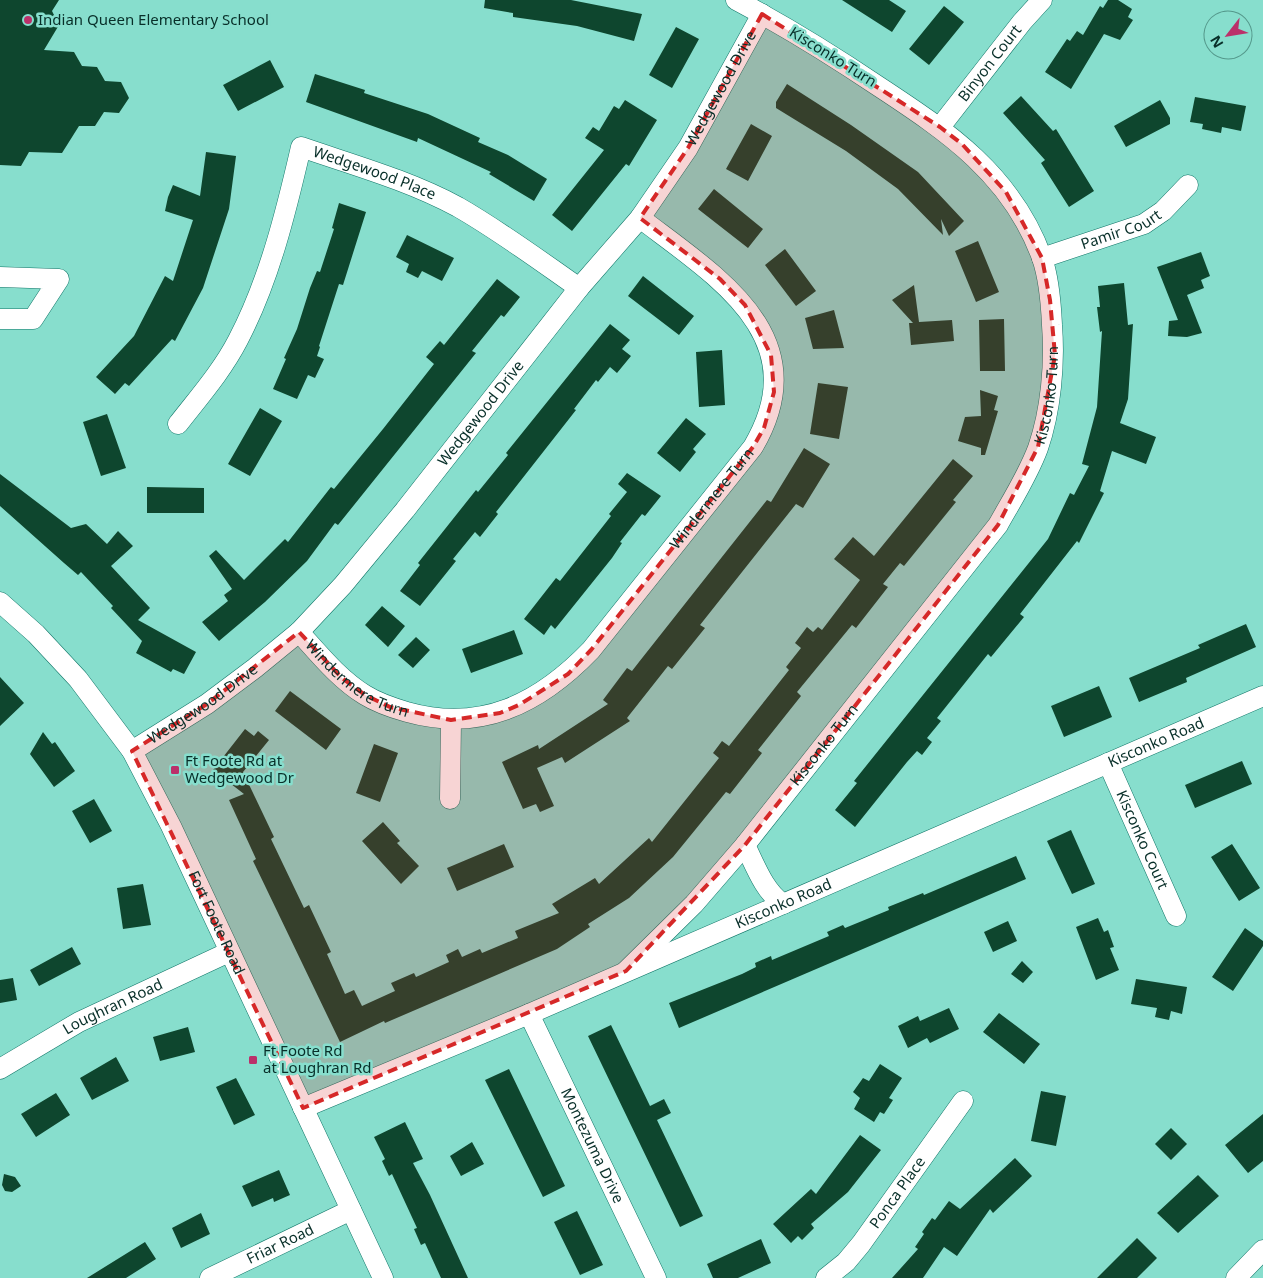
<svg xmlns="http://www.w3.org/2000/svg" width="1263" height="1278" font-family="'Noto Sans',sans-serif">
	<rect width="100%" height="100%" fill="#87decd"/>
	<!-- building -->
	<path fill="#0e462e" d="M 0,0 L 59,0 L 52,11 L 59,25 L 44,50 L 74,52 L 82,66 L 97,67 L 105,81 L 121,82 L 129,98 L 119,113 L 104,112 L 95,126 L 79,126 L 62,153 L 29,152 L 21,166 L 0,165 Z
		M 485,0 L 571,0 L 642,14 L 634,41 L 577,26 L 513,17 L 513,13 L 484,8 Z
		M 842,0 L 889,0 L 906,11 L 892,32 Z
		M 1108,0 L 1118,0 L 1132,9 L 1128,17 L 1133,20 L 1120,40 L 1104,34 L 1071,89 L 1045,72 L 1067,39 L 1070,41 L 1077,31 L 1083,35 L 1100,6 L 1103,8 Z
		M 944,6 L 964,22 L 929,65 L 909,49 Z
		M 676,27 L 699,39 L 672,88 L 649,75 Z
		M 270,60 L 284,87 L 238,111 L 223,85 Z
		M 315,74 L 365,90 L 364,93 L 428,114 L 480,138 L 478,142 L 508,155 L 547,179 L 534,201 L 489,174 L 491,172 L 418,138 L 417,142 L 306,102 Z
		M 787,84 L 851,125 L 918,172 L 964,221 L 949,236 L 941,219 L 943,235 L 898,189 L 846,151 L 776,108 L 776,102 Z
		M 1021,96 L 1053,131 L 1056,129 L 1094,191 L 1069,207 L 1041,163 L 1045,160 L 1003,113 Z
		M 1195,97 L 1246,106 L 1241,131 L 1222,127 L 1221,133 L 1202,129 L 1203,124 L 1190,122 Z
		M 625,100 L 657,120 L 629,166 L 626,164 L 572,231 L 552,215 L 604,150 L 585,138 L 593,127 L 599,131 L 614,106 L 619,109 Z
		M 1160,100 L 1170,118 L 1170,124 L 1126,147 L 1114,126 Z
		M 751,124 L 772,136 L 748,181 L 726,169 Z
		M 206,152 L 236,156 L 229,209 L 203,288 L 175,341 L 172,339 L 129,386 L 125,383 L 115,394 L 96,377 L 134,336 L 165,276 L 173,281 L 193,220 L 165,211 L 168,197 L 173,185 L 200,196 Z
		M 714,189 L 763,229 L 748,248 L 698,209 Z
		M 339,203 L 366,212 L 343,285 L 339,284 L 319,346 L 320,347 L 317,356 L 324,359 L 315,378 L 308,375 L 297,399 L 273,389 L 286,359 L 284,358 L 297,329 L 310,288 L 317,271 L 320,272 L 334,229 L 332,228 Z
		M 407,235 L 454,258 L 442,281 L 422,271 L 418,278 L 406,272 L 409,264 L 396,257 Z
		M 978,241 L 999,292 L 976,302 L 955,251 Z
		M 785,249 L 816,291 L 796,306 L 765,265 Z
		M 1201,252 L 1210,276 L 1201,280 L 1204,288 L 1187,295 L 1202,333 L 1187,337 L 1168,336 L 1169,321 L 1178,320 L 1157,267 Z
		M 643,276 L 694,316 L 679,335 L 628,296 Z
		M 497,279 L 520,297 L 504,317 L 501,315 L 472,351 L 476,353 L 338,525 L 335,523 L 307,561 L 265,602 L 219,641 L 202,622 L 228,601 L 224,595 L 232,589 L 209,556 L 216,550 L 244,580 L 285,539 L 288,542 L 331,487 L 334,489 L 383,429 L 434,364 L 426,357 L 440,341 L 444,345 Z
		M 1124,283 L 1128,325 L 1133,324 L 1128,399 L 1120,423 L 1156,437 L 1146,464 L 1112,451 L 1100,491 L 1104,493 L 1079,543 L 1077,541 L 1020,614 L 1024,617 L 991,657 L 988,654 L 937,718 L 941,721 L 927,738 L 932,742 L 922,755 L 917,751 L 907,762 L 855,827 L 835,810 L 857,783 L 854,781 L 1048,539 L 1070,493 L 1074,495 L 1089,466 L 1082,464 L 1097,407 L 1102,331 L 1100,332 L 1097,307 L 1100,307 L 1098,286 Z
		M 914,285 L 919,322 L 952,320 L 954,341 L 911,345 L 909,323 L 913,323 L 892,300 Z
		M 834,310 L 844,348 L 813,349 L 805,318 Z
		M 1004,319 L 1005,371 L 980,371 L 979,320 Z
		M 610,324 L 630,340 L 622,349 L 631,356 L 617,373 L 610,367 L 598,382 L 596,380 L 574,409 L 576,410 L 496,512 L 498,514 L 480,537 L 475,532 L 453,559 L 456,561 L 420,606 L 400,591 L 420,565 L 418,563 L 476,490 L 478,492 L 508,455 L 506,453 Z
		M 722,350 L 725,405 L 699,407 L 696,352 Z
		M 818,383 L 848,387 L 839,439 L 810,434 Z
		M 980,390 L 998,396 L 994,410 L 998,411 L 985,455 L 981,455 L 981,448 L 958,441 L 965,417 L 981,416 Z
		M 260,408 L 282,421 L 250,476 L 228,464 Z
		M 107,414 L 126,468 L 101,476 L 83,422 Z
		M 686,418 L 706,434 L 693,449 L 696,452 L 680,472 L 657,453 Z
		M 804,448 L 830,464 L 803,508 L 796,504 L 700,625 L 705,628 L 672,669 L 668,666 L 627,718 L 630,721 L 565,763 L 562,757 L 537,768 L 554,806 L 540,812 L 536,804 L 523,809 L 502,762 L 538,745 L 539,749 L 608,704 L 603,700 L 627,668 L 632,671 L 639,662 L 767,500 L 771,502 Z
		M 953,459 L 973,476 L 953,500 L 956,502 L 904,566 L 900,563 L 883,584 L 888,587 L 856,628 L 852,625 L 797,692 L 801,696 L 758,750 L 762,753 L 730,794 L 726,792 L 673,857 L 629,898 L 588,924 L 590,927 L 557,949 L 385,1023 L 384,1021 L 340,1042 L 253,861 L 256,859 L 229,800 L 244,794 L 213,770 L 245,729 L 254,736 L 258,731 L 269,740 L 243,772 L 274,837 L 271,839 L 304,908 L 309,905 L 331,952 L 327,954 L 345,994 L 354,990 L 362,1006 L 395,991 L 391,983 L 414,973 L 416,977 L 449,962 L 446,955 L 458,949 L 462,957 L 480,949 L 482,953 L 518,938 L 515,931 L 559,913 L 552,904 L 595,878 L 599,884 L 649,838 L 652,842 L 719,758 L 713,753 L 722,741 L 729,746 L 789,670 L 786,667 L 801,648 L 795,643 L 807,627 L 813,632 L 818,627 L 822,630 L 860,580 L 834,559 L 853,537 L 874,556 Z
		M 627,473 L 661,496 L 645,516 L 642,514 L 620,542 L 622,543 L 612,558 L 555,629 L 551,625 L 544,635 L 524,619 L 556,578 L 560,581 L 611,516 L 609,514 L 627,492 L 618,484 Z
		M 0,474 L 71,528 L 86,524 L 107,544 L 118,531 L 133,546 L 111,566 L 150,608 L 138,620 L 196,652 L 184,674 L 173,669 L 171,672 L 136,653 L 142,641 L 111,608 L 113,606 L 81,572 L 78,575 L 64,563 L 0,506 Z
		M 147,487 L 204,488 L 204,513 L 147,513 Z
		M 382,606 L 405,626 L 388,647 L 365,625 Z
		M 1246,624 L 1256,647 L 1186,678 L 1187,682 L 1139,702 L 1129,678 L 1200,648 L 1198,645 Z
		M 514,630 L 523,654 L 471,673 L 462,649 Z
		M 416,637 L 430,650 L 413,668 L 398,655 Z
		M 0,677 L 24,703 L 0,726 Z
		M 1099,686 L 1112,717 L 1064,737 L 1051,706 Z
		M 290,691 L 341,729 L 326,750 L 275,711 Z
		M 43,732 L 52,744 L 55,742 L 75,771 L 54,787 L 30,754 Z
		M 374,744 L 398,753 L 380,802 L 356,793 Z
		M 1242,761 L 1252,784 L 1195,808 L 1185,785 Z
		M 94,799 L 112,831 L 90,843 L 72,811 Z
		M 383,822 L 400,841 L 397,843 L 419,866 L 401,884 L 362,841 Z
		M 1071,830 L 1095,884 L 1072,894 L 1047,841 Z
		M 504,844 L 514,867 L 457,891 L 447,868 Z
		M 1232,844 L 1260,888 L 1239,901 L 1211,857 Z
		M 1016,856 L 1026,879 L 679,1028 L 669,1003 L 742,974 L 756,967 L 755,963 L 771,956 L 772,960 L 829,936 L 827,932 L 843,925 L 845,928 L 889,910 L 888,907 L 923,893 L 924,895 Z
		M 143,884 L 151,925 L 123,929 L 117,888 Z
		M 1098,918 L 1104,932 L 1108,930 L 1114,947 L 1110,948 L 1119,970 L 1096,980 L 1076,927 Z
		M 1008,921 L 1017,941 L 993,952 L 984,932 Z
		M 1245,928 L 1263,941 L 1263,946 L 1233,991 L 1212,977 Z
		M 72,947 L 81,964 L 39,986 L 30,970 Z
		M 1022,961 L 1033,972 L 1023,983 L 1011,974 Z
		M 13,978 L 17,1000 L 0,1003 L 0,980 Z
		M 1136,979 L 1187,987 L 1182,1014 L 1171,1011 L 1169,1020 L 1155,1017 L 1157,1008 L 1131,1004 Z
		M 949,1008 L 959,1029 L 930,1043 L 927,1038 L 908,1048 L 898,1026 L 918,1016 L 920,1021 Z
		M 999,1013 L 1040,1044 L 1024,1064 L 983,1032 Z
		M 611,1025 L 650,1106 L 664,1099 L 671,1113 L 657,1120 L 703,1216 L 680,1227 L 588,1036 Z
		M 188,1027 L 195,1052 L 160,1061 L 153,1037 Z
		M 116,1057 L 129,1081 L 92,1100 L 80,1078 Z
		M 880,1064 L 902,1078 L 889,1098 L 893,1100 L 884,1114 L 880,1112 L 874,1122 L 854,1109 L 860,1098 L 853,1092 L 863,1078 L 869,1081 Z
		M 509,1069 L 565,1186 L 543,1197 L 485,1080 Z
		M 236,1078 L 255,1115 L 234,1125 L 216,1087 Z
		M 1041,1091 L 1066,1096 L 1056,1146 L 1031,1141 Z
		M 56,1093 L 70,1115 L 36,1137 L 21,1114 Z
		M 1263,1114 L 1263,1161 L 1248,1173 L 1225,1145 Z
		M 405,1122 L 423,1159 L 413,1163 L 430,1195 L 468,1278 L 441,1278 L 425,1243 L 421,1245 L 414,1229 L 417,1228 L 392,1174 L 389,1176 L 382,1161 L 385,1159 L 374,1137 Z
		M 1171,1128 L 1187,1144 L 1171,1160 L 1155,1144 Z
		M 860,1135 L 881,1150 L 848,1192 L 811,1224 L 814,1228 L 802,1240 L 798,1236 L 791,1243 L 773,1224 L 811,1189 L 816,1194 Z
		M 472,1142 L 484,1164 L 461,1176 L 450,1156 Z
		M 1015,1158 L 1032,1176 L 993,1213 L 990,1209 L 957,1256 L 944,1247 L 923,1278 L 892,1278 L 918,1249 L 915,1247 L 924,1234 L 922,1232 L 932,1218 L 935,1220 L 949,1201 L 960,1209 Z
		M 279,1170 L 290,1195 L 274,1202 L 273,1198 L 252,1207 L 242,1186 Z
		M 4,1174 L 15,1177 L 21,1186 L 12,1192 L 5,1191 L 2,1185 Z
		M 1198,1175 L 1219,1196 L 1178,1233 L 1157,1213 Z
		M 577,1211 L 603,1265 L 580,1275 L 554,1222 Z
		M 201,1213 L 210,1234 L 181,1248 L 172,1228 Z
		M 1137,1238 L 1157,1258 L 1137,1278 L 1097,1278 Z
		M 761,1239 L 771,1263 L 738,1278 L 713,1278 L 707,1264 Z
		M 145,1242 L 156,1259 L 126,1278 L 87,1278 Z"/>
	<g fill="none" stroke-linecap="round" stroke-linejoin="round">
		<defs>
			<g id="minor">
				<path id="s1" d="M 940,127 L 1022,22 L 1042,0"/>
				<path id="s2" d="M 1042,258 L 1144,224 L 1163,211 L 1188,185"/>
				<path d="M 0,277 L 59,279 L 33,319 L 0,319"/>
				<path id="s3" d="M 178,424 C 199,397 222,371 238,340 C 269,281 286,212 301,147 C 353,165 408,180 458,207 C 500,231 539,260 579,288"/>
				<path id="s4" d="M 0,602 L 36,634 L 78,679 L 132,751 L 171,826 L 383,1278"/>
				<path id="s5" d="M 299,632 C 319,654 339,679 365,695 C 378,703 393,708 407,712 C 482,733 540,703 591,650 L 753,447 C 818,337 717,277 640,218"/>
				<path id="s6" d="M 132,751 L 207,704 L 255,668 L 299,632 L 343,585 L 405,510 L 579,288 L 640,218 L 688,148 L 762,14"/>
				<path id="s7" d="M 1108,763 L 1176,916"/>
				<path d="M 450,799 L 451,720"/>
				<path d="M 745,845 C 755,865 764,891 783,904"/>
				<path id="s8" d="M 626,971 L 694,904 L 745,845 L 998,525 C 1012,500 1028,475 1038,448 C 1051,410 1055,364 1052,325 C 1051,303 1049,278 1042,258 C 1012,175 948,132 878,86 C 832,55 785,26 736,0"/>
				<path id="s9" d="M 529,1014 L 656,1278"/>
				<path id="s10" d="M 0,1069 L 79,1022 L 229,952"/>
				<path id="s11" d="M 303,1108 L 529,1014 L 1263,696"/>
				<path id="s12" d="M 210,1278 L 351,1210"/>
				<path id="s13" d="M 826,1278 L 846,1262 L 861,1244 L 963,1101"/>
				<path d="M 1236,1278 L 1263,1250"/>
			</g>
		</defs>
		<!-- minor casing -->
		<use href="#minor" stroke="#107668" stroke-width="21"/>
		<!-- minor -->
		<use href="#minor" stroke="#fff" stroke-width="20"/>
	</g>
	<!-- marked area -->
	<path fill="#d62828" fill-opacity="0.2" stroke="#d62828" stroke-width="4" stroke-dasharray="10 6" stroke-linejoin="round" d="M 762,14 L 940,127 L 962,144 L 1006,192 L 1042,258 L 1050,300 L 1055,355 L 1038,447 L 998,525 L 745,845 L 626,971 L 303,1108 L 132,751 L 207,704 L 299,632 L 342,678 L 365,695 L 390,707 L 451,720 L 500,713 L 519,705 L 568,674 L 591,650 L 753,447 L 764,428 L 774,392 L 771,355 L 745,305 L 720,279 L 640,218 L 688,148 Z"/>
	<!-- markers -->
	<g fill="#bb306a" stroke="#87decd" stroke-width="2">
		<circle cx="28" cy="20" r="5"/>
		<rect x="170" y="765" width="10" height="10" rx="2.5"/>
		<rect x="248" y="1055" width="10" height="10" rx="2.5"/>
	</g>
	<g text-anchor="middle" stroke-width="5" stroke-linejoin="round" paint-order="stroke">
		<!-- poi labels -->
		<g font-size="15" fill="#082f29" stroke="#87decd" text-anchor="start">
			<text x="38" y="25">Indian Queen Elementary School</text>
			<text x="185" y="766">Ft Foote Rd at<tspan x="185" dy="17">Wedgewood Dr</tspan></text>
			<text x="263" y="1056">Ft Foote Rd<tspan x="263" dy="17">at Loughran Rd</tspan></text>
		</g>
		<!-- street labels -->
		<g font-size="15" fill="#082f29" stroke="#87decd">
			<text transform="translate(833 57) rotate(32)" y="5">Kisconko Turn</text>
			<text dy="5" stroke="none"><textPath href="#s1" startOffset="81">Binyon Court</textPath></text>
			<text dy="5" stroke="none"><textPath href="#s6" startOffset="895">Wedgewood Drive</textPath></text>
			<text dy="5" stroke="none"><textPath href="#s3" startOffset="385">Wedgewood Place</textPath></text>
			<text dy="5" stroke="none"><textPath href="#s2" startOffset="84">Pamir Court</textPath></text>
			<text dy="5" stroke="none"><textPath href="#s8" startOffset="722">Kisconko Turn</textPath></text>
			<text dy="5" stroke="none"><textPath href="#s6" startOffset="490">Wedgewood Drive</textPath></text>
			<text dy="5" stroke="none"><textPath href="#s5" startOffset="536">Windermere Turn</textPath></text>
			<text dy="5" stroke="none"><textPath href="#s5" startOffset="76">Windermere Turn</textPath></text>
			<text dy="5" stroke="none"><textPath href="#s6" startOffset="85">Wedgewood Drive</textPath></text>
			<text dy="5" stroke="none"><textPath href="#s11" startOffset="928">Kisconko Road</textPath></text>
			<text dy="5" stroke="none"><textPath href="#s8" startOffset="301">Kisconko Turn</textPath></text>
			<text dy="5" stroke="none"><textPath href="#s7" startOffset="84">Kisconko Court</textPath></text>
			<text dy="5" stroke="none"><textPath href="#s11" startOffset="522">Kisconko Road</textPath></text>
			<text dy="5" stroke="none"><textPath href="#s4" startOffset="391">Fort Foote Road</textPath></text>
			<text dy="5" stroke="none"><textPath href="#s10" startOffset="129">Loughran Road</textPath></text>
			<text dy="5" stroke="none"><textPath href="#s9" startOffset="146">Montezuma Drive</textPath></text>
			<text dy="5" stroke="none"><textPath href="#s13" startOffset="112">Ponca Place</textPath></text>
			<text dy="5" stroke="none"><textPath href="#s12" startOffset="78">Friar Road</textPath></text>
		</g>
	</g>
	<!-- north arrow -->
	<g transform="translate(1228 35) rotate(239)"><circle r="24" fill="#87decd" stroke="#54988b"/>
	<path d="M0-4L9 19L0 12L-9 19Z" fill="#bb306a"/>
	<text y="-8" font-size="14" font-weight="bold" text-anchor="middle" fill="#082f29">N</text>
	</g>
</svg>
